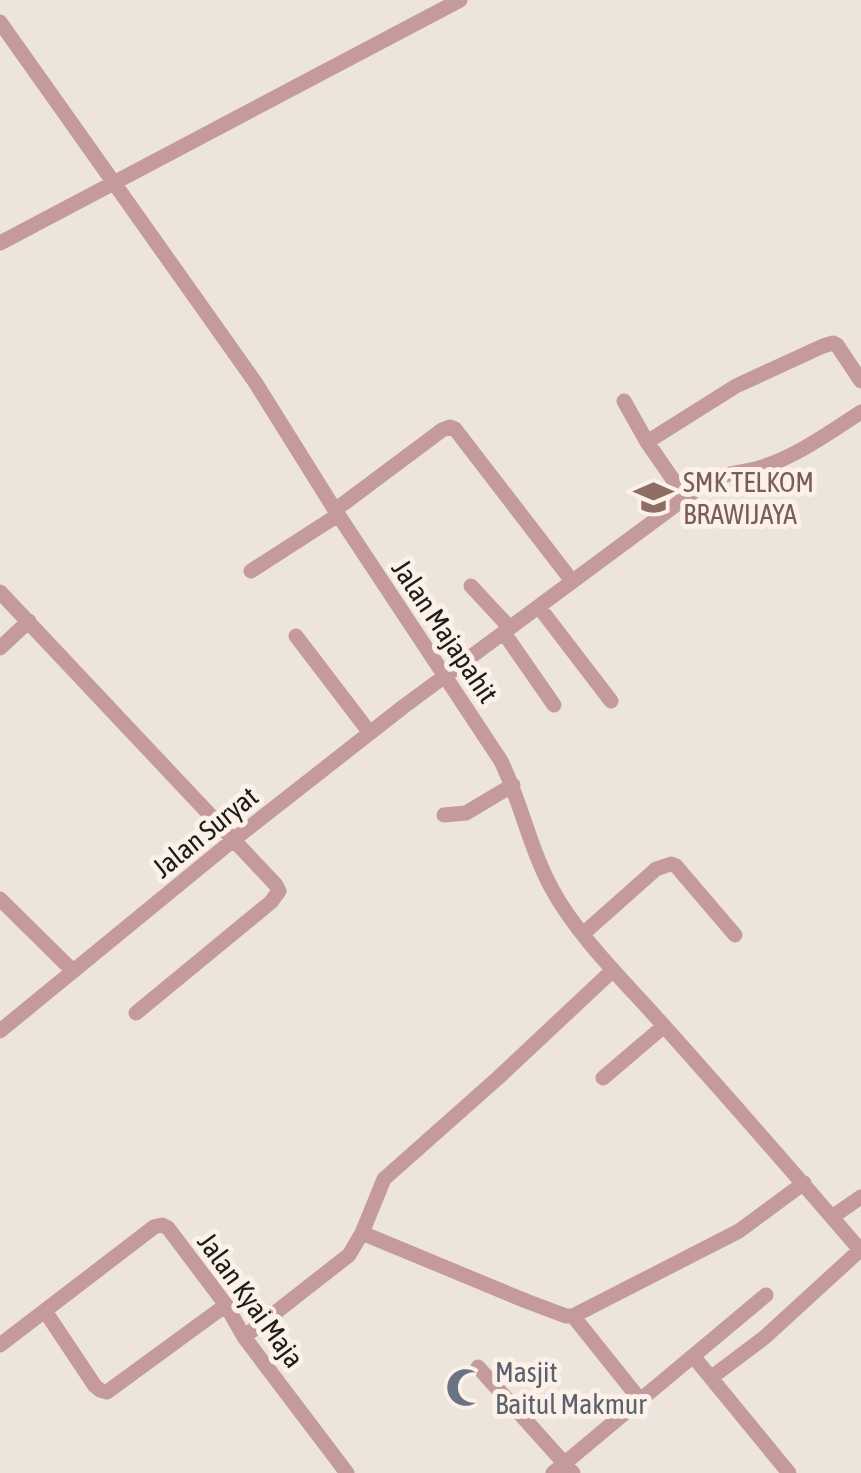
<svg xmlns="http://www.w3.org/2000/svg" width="861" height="1473" font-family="'Asap Condensed',sans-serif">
	<rect width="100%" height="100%" fill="#ede4db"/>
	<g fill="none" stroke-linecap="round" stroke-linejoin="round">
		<!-- minor -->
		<path stroke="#c59a9d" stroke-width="15" d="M 0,22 L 255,382 L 335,510 L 501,761 C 521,802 530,849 552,889 C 577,936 628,985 664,1026 C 730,1100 796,1175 861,1251
			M 0,243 L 460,0
			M 624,401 L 647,442 L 685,497
			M 647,442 L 736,386 L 823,346 L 833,343 L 837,345 L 861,381
			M 335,510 L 442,430 L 450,427 L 455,429 L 572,581
			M 251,571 L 338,515
			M 471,586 L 510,628
			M 0,592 L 276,885 L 279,891 L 271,902 L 136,1013
			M 539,607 L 611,701
			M 504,633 L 554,705
			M 296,636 L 370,733
			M 0,648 L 29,621
			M 444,815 L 466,813 L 513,785
			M 0,899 L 73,971
			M 584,933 L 656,869 L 671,864 L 676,866 L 735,935
			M 0,1031 L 232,841 L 403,707 L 708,481 C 726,472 744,473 762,467 C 797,456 830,432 861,412
			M 603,1078 L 664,1026
			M 832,1217 L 861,1197
			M 362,1233 L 526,1301 L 566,1316 L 573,1316 L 641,1401
			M 45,1311 L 95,1386 L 100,1390 L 107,1392 L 226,1305
			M 573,1316 L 739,1231 L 804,1183
			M 244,1337 L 349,1255 L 362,1233 L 384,1179 L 499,1077 L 613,970
			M 0,1345 L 154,1227 L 162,1225 L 168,1228 L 226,1305 L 244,1337 L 347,1473
			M 693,1356 L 766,1295
			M 478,1367 L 573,1473
			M 712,1377 L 765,1337 L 860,1250
			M 553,1473 L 693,1356 L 789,1473"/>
	</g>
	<!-- icons -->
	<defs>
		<symbol id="school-bare" viewBox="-9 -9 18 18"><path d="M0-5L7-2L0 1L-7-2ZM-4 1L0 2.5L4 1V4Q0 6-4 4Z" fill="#8d6e63" stroke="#fbf1e8" stroke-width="2.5" paint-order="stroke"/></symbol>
		<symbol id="mosque-bare" viewBox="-9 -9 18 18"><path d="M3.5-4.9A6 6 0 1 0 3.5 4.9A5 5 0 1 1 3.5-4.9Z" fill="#6b7280" stroke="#fbf1e8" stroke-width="2.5" paint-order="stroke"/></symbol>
	</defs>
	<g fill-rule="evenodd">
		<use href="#school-bare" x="626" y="470" width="55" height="55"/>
		<use href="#mosque-bare" x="438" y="1360" width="55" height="55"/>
	</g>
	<g text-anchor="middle" stroke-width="10" stroke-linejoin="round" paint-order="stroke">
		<!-- education labels -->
		<g font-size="28" fill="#785e54" stroke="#fbf1e8" text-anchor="start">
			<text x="683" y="492">SMK TELKOM<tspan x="683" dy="32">BRAWIJAYA</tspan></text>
		</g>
		<!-- street labels -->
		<g font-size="28" fill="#1e1b18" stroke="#fbf1e8">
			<text transform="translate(445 631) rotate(56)" y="10">Jalan Majapahit</text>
			<text transform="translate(205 832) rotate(-39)" y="10">Jalan Suryat</text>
			<text transform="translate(251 1300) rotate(54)" y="10">Jalan Kyai Maja</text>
		</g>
		<!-- worship labels -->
		<g font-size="28" fill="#5b616d" stroke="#fbf1e8" text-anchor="start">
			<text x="495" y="1382">Masjit<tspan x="495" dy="32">Baitul Makmur</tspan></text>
		</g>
	</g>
</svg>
